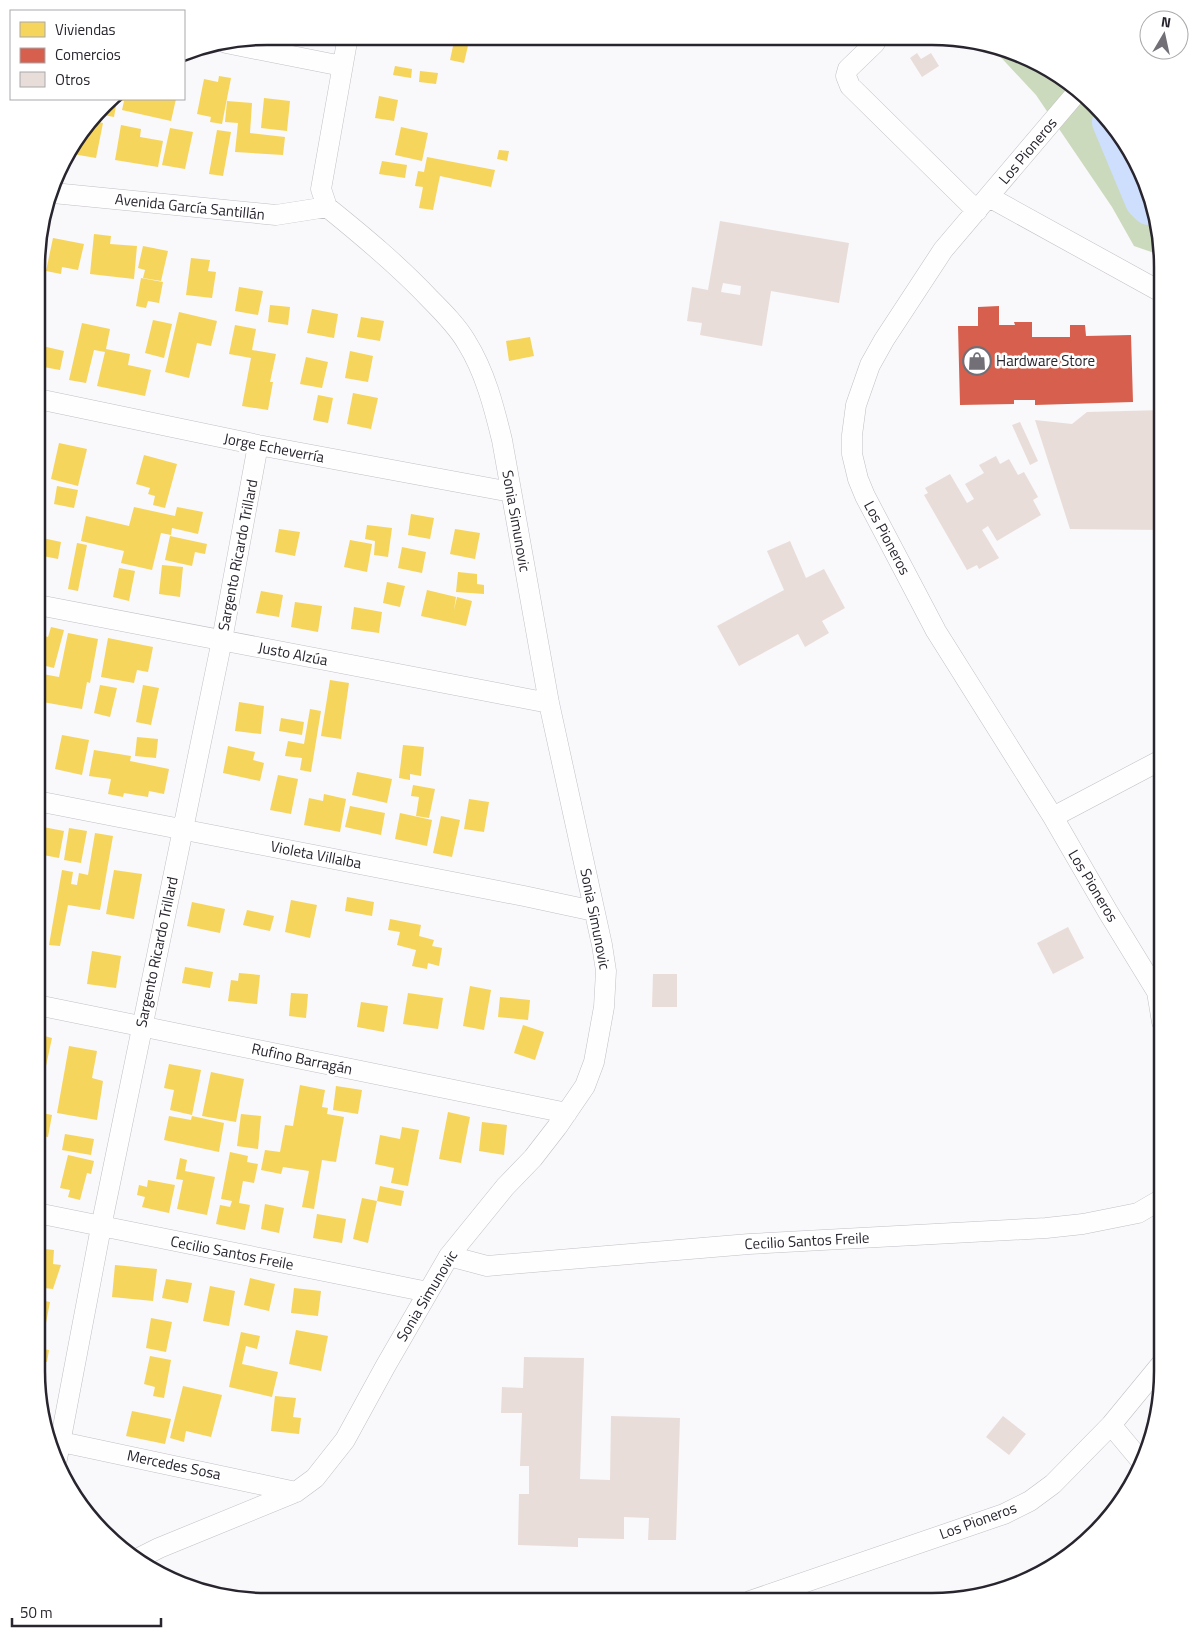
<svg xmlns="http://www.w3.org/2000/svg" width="1199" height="1638" font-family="'Titillium Web',sans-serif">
	<rect width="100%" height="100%" fill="#f9f8fb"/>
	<!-- forest -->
	<path fill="#cbdabc" d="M 995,51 L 1061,75 L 1106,115 L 1139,165 L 1160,255 L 1134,246 L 1112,207 L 1036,95 Z"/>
	<!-- homes -->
	<path fill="#f6d55c" d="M 455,37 L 470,37 L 464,63 L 450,60 Z
		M 395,66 L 412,69 L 411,78 L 393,75 Z
		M 420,71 L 438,73 L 436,84 L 419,82 Z
		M 219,76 L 231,78 L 222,124 L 210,122 L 211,117 L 197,114 L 204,79 L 218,82 Z
		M 379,96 L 398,100 L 394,121 L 375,118 Z
		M 264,98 L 290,101 L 287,131 L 261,128 Z
		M 111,99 L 176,99 L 171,121 L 122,110 L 124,101 L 117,100 L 114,117 L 98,114 Z
		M 227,101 L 252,103 L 250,133 L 285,137 L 283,155 L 235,152 L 238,123 L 225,122 Z
		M 93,121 L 103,123 L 96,158 L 67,153 Z
		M 121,125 L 141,129 L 140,137 L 163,141 L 158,167 L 115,160 Z
		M 401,127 L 428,133 L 422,161 L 395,155 Z
		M 170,128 L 193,132 L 185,169 L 162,165 Z
		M 217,130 L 231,132 L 223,176 L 209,174 Z
		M 499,150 L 509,151 L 507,161 L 497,159 Z
		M 427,157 L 495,170 L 491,187 L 440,176 L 433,210 L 419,208 L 423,187 L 415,186 L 418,171 L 424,172 Z
		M 382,161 L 407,165 L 405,178 L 379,174 Z
		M 94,234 L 111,236 L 110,244 L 137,246 L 134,279 L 90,274 Z
		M 53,238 L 84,244 L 78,270 L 62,267 L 61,274 L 46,271 Z
		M 143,246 L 168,251 L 161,281 L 143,278 L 145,270 L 138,268 Z
		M 191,258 L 210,260 L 208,271 L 216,272 L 212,298 L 186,295 Z
		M 141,278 L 163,282 L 159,303 L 148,301 L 146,308 L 136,306 Z
		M 38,283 L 44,284 L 40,306 L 38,306 Z
		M 239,287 L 263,291 L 258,315 L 235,311 Z
		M 270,305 L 290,307 L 288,325 L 268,322 Z
		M 312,309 L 338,314 L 334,338 L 307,333 Z
		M 179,312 L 217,321 L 211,346 L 197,343 L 189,378 L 165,372 Z
		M 361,317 L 384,321 L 380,341 L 357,337 Z
		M 153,320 L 172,324 L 164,358 L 145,353 Z
		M 82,323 L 110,329 L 106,349 L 130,354 L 128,365 L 151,370 L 145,396 L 97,386 L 105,352 L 94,350 L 86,383 L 69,380 Z
		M 235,325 L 256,329 L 252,350 L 276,354 L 270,382 L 273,382 L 268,410 L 242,406 L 251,358 L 229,354 Z
		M 530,337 L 534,356 L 509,361 L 506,341 Z
		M 38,345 L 64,351 L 60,370 L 38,366 Z
		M 350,351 L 373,356 L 368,382 L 345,378 Z
		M 306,357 L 328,362 L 322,388 L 300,384 Z
		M 353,393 L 378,398 L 371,429 L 347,424 Z
		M 318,395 L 333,398 L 328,423 L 313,420 Z
		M 59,443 L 87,449 L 78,486 L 51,479 Z
		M 144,455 L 177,464 L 165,508 L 153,505 L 155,496 L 148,494 L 150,488 L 136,484 Z
		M 57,486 L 78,490 L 74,508 L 54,504 Z
		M 134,507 L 175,516 L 177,507 L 203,512 L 198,534 L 172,528 L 171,535 L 161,533 L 152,570 L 121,563 L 124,551 L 81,541 L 86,516 L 129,526 Z
		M 411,514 L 434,518 L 430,539 L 408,535 Z
		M 367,525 L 392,528 L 388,557 L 374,555 L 375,541 L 365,539 Z
		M 279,529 L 300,532 L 295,556 L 275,552 Z
		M 455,529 L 480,533 L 475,559 L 450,554 Z
		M 170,536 L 207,544 L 205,554 L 195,552 L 192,566 L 165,560 Z
		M 38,537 L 61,542 L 58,559 L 38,555 Z
		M 350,540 L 372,544 L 367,572 L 344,567 Z
		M 77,543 L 87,545 L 78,591 L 68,589 Z
		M 402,547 L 426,552 L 422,573 L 398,568 Z
		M 162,565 L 183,567 L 180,597 L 159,594 Z
		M 119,568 L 135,571 L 129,601 L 113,597 Z
		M 458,572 L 477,574 L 477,584 L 484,585 L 484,594 L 456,592 Z
		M 387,582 L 405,586 L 400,607 L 383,603 Z
		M 427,590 L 456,597 L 454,610 L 457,597 L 472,601 L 466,626 L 421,616 Z
		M 261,591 L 283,595 L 279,617 L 256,613 Z
		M 295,602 L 322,606 L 318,632 L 291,627 Z
		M 354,607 L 382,612 L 379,633 L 351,629 Z
		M 51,627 L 64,630 L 54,668 L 38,664 L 38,634 L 48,637 Z
		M 68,633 L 98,639 L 90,683 L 87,682 L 82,709 L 37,701 L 37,673 L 59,677 Z
		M 108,638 L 153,647 L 148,672 L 137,670 L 134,683 L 101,677 Z
		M 330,680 L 349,683 L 341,739 L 321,736 Z
		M 100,685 L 117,688 L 110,717 L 94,713 Z
		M 143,685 L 159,688 L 151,725 L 136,722 Z
		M 239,702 L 264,706 L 261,734 L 235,731 Z
		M 310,709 L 321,711 L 311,772 L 300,770 L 302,758 L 285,756 L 288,741 L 304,744 Z
		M 281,718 L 304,722 L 302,735 L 279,731 Z
		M 37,733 L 46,734 L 44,765 L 37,764 Z
		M 62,735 L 89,740 L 82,775 L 55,769 Z
		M 137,737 L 158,739 L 156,758 L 135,756 Z
		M 403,745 L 424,747 L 421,776 L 410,774 L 410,780 L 399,778 Z
		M 228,746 L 255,752 L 253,760 L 264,763 L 260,781 L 223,773 Z
		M 94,750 L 131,756 L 130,761 L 169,769 L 164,794 L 149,791 L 148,797 L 124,793 L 123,797 L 108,794 L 111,779 L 89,776 Z
		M 357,772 L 392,779 L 387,803 L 352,795 Z
		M 278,775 L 298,779 L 291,814 L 270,810 Z
		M 413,785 L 435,789 L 429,818 L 416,816 L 419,797 L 411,796 Z
		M 324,794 L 346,799 L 340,832 L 304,825 L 309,798 L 323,801 Z
		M 469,799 L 489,802 L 484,832 L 464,829 Z
		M 350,806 L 385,813 L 381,835 L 345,827 Z
		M 400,813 L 432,820 L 427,846 L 395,839 Z
		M 441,816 L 460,820 L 452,857 L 433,853 Z
		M 43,827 L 64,831 L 59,858 L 38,854 Z
		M 69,828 L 87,831 L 81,863 L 64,860 Z
		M 95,833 L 113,836 L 100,910 L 68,905 L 60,946 L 49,945 L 62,870 L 73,872 L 71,884 L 77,885 L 79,873 L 88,875 Z
		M 114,870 L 142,874 L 134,919 L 106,914 Z
		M 347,897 L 374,902 L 372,916 L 345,911 Z
		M 291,900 L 317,905 L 310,938 L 285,932 Z
		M 192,902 L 225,909 L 220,933 L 187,926 Z
		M 247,910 L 274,916 L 270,931 L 243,925 Z
		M 390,919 L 421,925 L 419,936 L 434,940 L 432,946 L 442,948 L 439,966 L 428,963 L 427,969 L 412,966 L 416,950 L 397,945 L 400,932 L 388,930 Z
		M 92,951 L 121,956 L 116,988 L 87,984 Z
		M 185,967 L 213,972 L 210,988 L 182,983 Z
		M 239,973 L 260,975 L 257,1004 L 228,1001 L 231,980 L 238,981 Z
		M 470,986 L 491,990 L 484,1030 L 463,1026 Z
		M 291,993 L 308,994 L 306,1018 L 289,1016 Z
		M 408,993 L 443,998 L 438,1029 L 403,1024 Z
		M 500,997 L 530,1000 L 528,1020 L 498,1017 Z
		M 361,1002 L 388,1006 L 384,1032 L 357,1027 Z
		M 523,1025 L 544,1032 L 535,1060 L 514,1053 Z
		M 37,1034 L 52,1038 L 43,1080 L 37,1078 Z
		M 69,1046 L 97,1051 L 92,1078 L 103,1081 L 97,1120 L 57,1113 Z
		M 169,1064 L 201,1070 L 192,1115 L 170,1110 L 174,1090 L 164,1088 Z
		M 211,1072 L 244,1079 L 236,1122 L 202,1116 Z
		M 300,1085 L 325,1090 L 322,1107 L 328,1108 L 327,1114 L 344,1117 L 336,1162 L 322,1160 L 314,1209 L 302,1207 L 309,1171 L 283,1167 L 281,1174 L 261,1170 L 265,1150 L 280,1152 L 285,1125 L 293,1126 Z
		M 336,1086 L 362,1090 L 358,1114 L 333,1110 Z
		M 37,1112 L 52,1115 L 48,1137 L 37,1135 Z
		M 448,1112 L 470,1117 L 461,1163 L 439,1159 Z
		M 241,1114 L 261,1116 L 258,1149 L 237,1146 Z
		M 169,1116 L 191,1120 L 192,1116 L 224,1123 L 219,1152 L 164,1140 Z
		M 482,1122 L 507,1125 L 504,1155 L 479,1151 Z
		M 402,1127 L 419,1130 L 408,1186 L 391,1183 L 394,1168 L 375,1164 L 380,1135 L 400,1139 Z
		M 65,1134 L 94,1139 L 91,1155 L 62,1150 Z
		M 230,1152 L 248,1156 L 247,1162 L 258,1164 L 254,1183 L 243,1181 L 239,1203 L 250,1205 L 245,1230 L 216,1224 L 220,1205 L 230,1207 L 232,1201 L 221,1199 Z
		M 68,1155 L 94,1161 L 91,1174 L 87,1173 L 80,1200 L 68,1197 L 70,1190 L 60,1188 Z
		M 180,1158 L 187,1160 L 185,1171 L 215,1177 L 207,1215 L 177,1209 L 183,1180 L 176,1179 Z
		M 148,1180 L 175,1185 L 169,1213 L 142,1207 L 145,1197 L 137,1195 L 139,1185 L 147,1187 Z
		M 380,1186 L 404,1191 L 401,1206 L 377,1201 Z
		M 362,1198 L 377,1201 L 368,1243 L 353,1239 Z
		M 265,1204 L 284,1208 L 279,1233 L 261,1229 Z
		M 317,1214 L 346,1219 L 342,1243 L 313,1238 Z
		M 36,1248 L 54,1250 L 53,1264 L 61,1265 L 53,1289 L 36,1287 Z
		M 115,1265 L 157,1269 L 153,1301 L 112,1297 Z
		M 250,1278 L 275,1284 L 269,1311 L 244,1305 Z
		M 166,1279 L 192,1283 L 188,1303 L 162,1298 Z
		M 210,1286 L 235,1291 L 229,1326 L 203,1321 Z
		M 294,1288 L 321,1291 L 318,1316 L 291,1313 Z
		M 36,1299 L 50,1302 L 46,1323 L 36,1321 Z
		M 151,1318 L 172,1322 L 166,1352 L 146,1348 Z
		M 296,1330 L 328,1336 L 321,1371 L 289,1364 Z
		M 241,1332 L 260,1336 L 257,1349 L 246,1346 L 242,1364 L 278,1372 L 272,1397 L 229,1387 Z
		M 36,1348 L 49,1350 L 47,1362 L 36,1360 Z
		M 150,1356 L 171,1360 L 164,1398 L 153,1396 L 155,1387 L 144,1384 Z
		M 183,1386 L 222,1395 L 211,1437 L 186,1431 L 184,1442 L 170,1438 Z
		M 275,1396 L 296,1398 L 293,1417 L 301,1418 L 299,1434 L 271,1431 Z
		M 132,1411 L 171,1419 L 165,1444 L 126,1436 Z"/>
	<!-- shops -->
	<path fill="#d6604d" d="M 999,306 L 999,325 L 1015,325 L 1014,322 L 1032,322 L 1032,337 L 1070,337 L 1070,325 L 1085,325 L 1086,336 L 1131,335 L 1133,402 L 1035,405 L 1035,400 L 1014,400 L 1014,404 L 960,405 L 958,326 L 978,326 L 978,307 Z"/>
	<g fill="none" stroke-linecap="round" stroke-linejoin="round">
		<!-- river -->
		<path stroke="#cddffd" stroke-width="36" d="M 1110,122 L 1143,201 L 1149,207"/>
	</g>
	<!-- building -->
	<path fill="#e9ddd9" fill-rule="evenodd" d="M 917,53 L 921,59 L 931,53 L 939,66 L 922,77 L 910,58 Z
		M 720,221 L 849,243 L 839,303 L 771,291 L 762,346 L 700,335 L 702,323 L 687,321 L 692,287 L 708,290 ZM 723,283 L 741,286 L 740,295 L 721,292 Z
		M 1163,410 L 1163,530 L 1070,529 L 1035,420 L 1072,424 L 1087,412 Z
		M 1020,422 L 1038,461 L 1030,465 L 1012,425 Z
		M 996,456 L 1000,464 L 1009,459 L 1018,475 L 1024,472 L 1038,497 L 1033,500 L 1041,515 L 997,541 L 988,526 L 982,530 L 999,558 L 979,569 L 977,565 L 967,570 L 924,495 L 928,493 L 925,488 L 950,474 L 967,503 L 974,499 L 965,484 L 984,473 L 979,465 Z
		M 790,541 L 806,578 L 824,569 L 845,608 L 822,621 L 829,633 L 805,647 L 798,634 L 739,666 L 717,626 L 784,590 L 767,551 Z
		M 1068,927 L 1084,958 L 1053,974 L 1037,943 Z
		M 653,974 L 677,974 L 677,1007 L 652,1007 Z
		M 524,1357 L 584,1358 L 580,1479 L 610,1480 L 611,1416 L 680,1418 L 676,1540 L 648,1540 L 649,1518 L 624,1517 L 624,1539 L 578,1538 L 578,1547 L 518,1545 L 519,1494 L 529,1494 L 529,1466 L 520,1466 L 522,1413 L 501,1413 L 502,1387 L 523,1388 Z
		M 1003,1416 L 1026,1434 L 1009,1455 L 986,1437 Z"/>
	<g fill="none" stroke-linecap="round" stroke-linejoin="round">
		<defs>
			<path id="minor" d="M 226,43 L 342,66
				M 875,43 L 848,69 L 846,76 L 850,86 L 977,211
				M 1078,91 L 943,250 L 884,340 L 870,365 L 856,405 L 852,435 L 852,454 L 858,479 L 865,496 L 936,631 L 1053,817 L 1108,912 L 1162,1000
				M 53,193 L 276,215 L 327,207
				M 989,197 L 1163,293
				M 327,207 L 321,189 L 348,36
				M 38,399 L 258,445 L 511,492
				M 38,605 L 549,703
				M 37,801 L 524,896 L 594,911
				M 1053,817 L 1163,759
				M 1157,992 L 1162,1022
				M 37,1005 L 567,1113
				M 37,1213 L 428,1292
				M 449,1256 L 487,1266 L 749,1244 L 1046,1228 L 1083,1224 L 1138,1213 L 1162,1199
				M 1111,1425 L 1142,1462
				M 52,1440 L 296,1492
				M 57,1459 L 101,1227 L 222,640 L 258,445
				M 135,1560 L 159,1548 L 296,1492 L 315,1478 L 345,1440 L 385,1367 L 449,1256 L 505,1187 L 533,1158 L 557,1127 L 585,1086 L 594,1062 L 604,1007 L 606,971 L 602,945 L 549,703 L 502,440 C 494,407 485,372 467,343 C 458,327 443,312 430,299 C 398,265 363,236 327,207
				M 750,1601 L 1004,1514 L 1030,1501 L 1053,1484 L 1111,1425 L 1162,1363"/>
		</defs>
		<!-- minor casing -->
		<use href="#minor" stroke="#c2bfc5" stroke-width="21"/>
		<!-- minor -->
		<use href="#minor" stroke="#fefefe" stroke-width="20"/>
	</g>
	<!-- icons -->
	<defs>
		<symbol id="shop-ring" viewBox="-11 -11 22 22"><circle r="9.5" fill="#fff" stroke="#726f76" stroke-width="1.5"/><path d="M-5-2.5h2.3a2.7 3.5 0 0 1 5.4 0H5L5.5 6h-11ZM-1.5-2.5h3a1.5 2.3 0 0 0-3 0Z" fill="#726f76"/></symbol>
	</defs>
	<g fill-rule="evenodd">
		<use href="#shop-ring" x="961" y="345" width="32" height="32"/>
	</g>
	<g text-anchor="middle" stroke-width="5" stroke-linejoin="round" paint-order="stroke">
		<!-- street labels -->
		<g font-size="15" fill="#29252e" stroke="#fff">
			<text transform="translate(1028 151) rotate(-50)" y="5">Los Pioneros</text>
			<text transform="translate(190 207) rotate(6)" y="5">Avenida García Santillán</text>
			<text transform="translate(274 448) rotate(11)" y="5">Jorge Echeverría</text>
			<text transform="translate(516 521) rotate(80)" y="5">Sonia Simunovic</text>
			<text transform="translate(887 538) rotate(62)" y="5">Los Pioneros</text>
			<text transform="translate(238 555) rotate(-79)" y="5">Sargento Ricardo Trillard</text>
			<text transform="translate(293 654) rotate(11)" y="5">Justo Alzúa</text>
			<text transform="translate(316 855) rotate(11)" y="5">Violeta Villalba</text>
			<text transform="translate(1093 886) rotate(59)" y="5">Los Pioneros</text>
			<text transform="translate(595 919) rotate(79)" y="5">Sonia Simunovic</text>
			<text transform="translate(157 952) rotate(-78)" y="5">Sargento Ricardo Trillard</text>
			<text transform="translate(302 1059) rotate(12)" y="5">Rufino Barragán</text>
			<text transform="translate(807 1241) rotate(-3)" y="5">Cecilio Santos Freile</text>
			<text transform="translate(232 1253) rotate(11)" y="5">Cecilio Santos Freile</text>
			<text transform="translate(427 1296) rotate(-59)" y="5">Sonia Simunovic</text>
			<text transform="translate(174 1465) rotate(12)" y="5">Mercedes Sosa</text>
			<text transform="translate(978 1521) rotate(-20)" y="5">Los Pioneros</text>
		</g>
		<!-- poi labels -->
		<g font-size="15" fill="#29252e" stroke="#fff" text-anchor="start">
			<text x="996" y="366">Hardware Store</text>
		</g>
	</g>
	<!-- crop -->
	<path d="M0 0H1199V1638H0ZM267 45H932A222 222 0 0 1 1154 267V1371A222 222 0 0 1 932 1593H267A222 222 0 0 1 45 1371V267A222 222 0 0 1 267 45Z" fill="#fff" fill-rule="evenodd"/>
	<path fill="none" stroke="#29252e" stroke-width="2.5" d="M267 45H932A222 222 0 0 1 1154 267V1371A222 222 0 0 1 932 1593H267A222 222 0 0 1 45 1371V267A222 222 0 0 1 267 45Z"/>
	<!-- legend -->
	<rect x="10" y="10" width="175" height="90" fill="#ffffff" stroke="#a9a8ab"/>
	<rect x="20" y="22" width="25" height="15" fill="#f6d55c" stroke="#a9a8ab"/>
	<text x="55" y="35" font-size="15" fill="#29252e">Viviendas</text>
	<rect x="20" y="48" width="25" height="15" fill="#d6604d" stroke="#a9a8ab"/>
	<text x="55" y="60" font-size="15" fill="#29252e">Comercios</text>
	<rect x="20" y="72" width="25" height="15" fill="#e9ddd9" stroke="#a9a8ab"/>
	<text x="55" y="85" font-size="15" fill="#29252e">Otros</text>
	<!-- north arrow -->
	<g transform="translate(1164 35) rotate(9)"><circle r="24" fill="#ffffff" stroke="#a9a8ab"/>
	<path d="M0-4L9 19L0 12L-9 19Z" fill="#726f76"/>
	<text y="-8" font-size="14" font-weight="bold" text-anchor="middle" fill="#29252e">N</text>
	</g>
	<!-- scale -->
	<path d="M12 1618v8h149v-8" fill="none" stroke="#29252e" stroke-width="2.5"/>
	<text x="20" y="1618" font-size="15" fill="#29252e" stroke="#ffffff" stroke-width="4" paint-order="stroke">50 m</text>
</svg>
